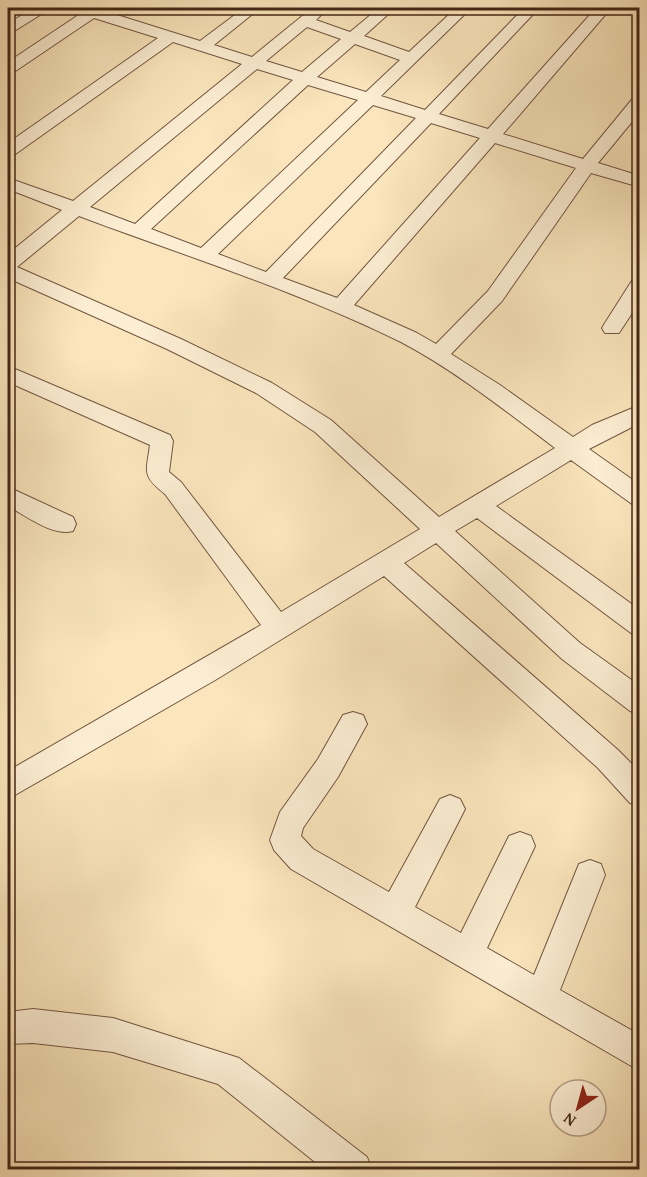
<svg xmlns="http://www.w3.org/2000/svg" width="647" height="1177" font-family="'Gentium Book Plus',serif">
	<rect width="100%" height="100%" fill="#fae5bc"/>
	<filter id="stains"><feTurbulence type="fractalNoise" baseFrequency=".00333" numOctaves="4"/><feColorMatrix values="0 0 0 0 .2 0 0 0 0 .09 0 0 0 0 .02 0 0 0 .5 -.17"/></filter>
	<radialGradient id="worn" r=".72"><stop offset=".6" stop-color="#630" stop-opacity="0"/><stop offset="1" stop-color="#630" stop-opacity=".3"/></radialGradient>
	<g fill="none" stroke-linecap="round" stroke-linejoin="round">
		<defs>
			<path id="street" d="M 33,8 L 51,8 L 8,35 L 8,24 Z
				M 71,8 L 98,9 L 200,41 L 244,8 L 260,8 L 214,45 L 252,57 L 312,8 L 328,8 L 316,20 L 350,32 L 379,8 L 395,8 L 364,36 L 409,52 L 456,8 L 471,8 L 381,96 L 425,110 L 524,8 L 539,8 L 439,114 L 488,129 L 596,8 L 611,8 L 503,134 L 583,159 L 634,97 L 640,96 L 640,112 L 598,163 L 640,176 L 640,187 L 591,173 L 502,301 L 451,354 L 500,385 L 573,437 L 592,425 L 640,405 L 640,423 L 589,449 L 640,485 L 640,507 L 632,504 L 571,460 L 496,506 L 640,610 L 640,636 L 631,633 L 477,518 L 455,531 L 580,643 L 640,686 L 640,714 L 630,711 L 562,659 L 436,543 L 404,563 L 618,750 L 640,772 L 640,806 L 630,803 L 598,768 L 384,576 L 217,679 L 8,799 L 8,771 L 261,625 L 165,494 C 142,476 146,473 150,445 L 8,382 L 8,366 L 170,435 L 173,441 L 169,472 L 181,482 L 281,612 L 420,529 L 315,432 L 256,393 L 167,349 L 8,278 L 8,254 L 62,210 L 8,189 L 8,178 L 73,201 L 242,64 L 173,42 L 14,155 L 8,156 L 8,143 L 158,38 L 94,18 L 14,72 L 8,74 L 8,62 L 80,14 L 73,11 ZM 307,27 L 341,39 L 302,72 L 266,61 ZM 355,44 L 400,60 L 366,92 L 317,77 ZM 257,69 L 293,80 L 135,224 L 90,207 ZM 308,85 L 358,100 L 201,248 L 151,229 ZM 373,105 L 416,118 L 266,272 L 218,254 ZM 431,123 L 480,138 L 337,298 L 283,278 ZM 495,143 L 576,168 L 488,291 L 436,344 L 417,333 L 354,305 ZM 79,216 C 185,256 298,291 401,342 C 453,369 507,412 555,448 L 439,517 L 331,420 L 272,383 L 181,339 L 17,267 Z
				M 640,278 L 640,301 L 619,333 L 605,333 L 602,328 L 605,323 L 633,279 Z
				M 8,487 L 73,517 L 76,524 L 73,531 C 53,537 25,515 8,506 Z
				M 353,712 L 363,715 L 367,724 L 338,777 L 303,828 L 301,836 L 313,849 L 389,892 L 440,799 L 450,795 L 460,799 L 465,809 L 415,907 L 461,933 L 509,836 L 520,832 L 531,836 L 535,846 L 487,948 L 534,975 L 579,864 L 590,860 L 601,864 L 605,875 L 560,990 L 640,1035 L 640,1071 L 291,869 L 274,850 L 270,840 L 280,812 L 318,759 L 343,715 Z
				M 33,1009 L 113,1018 L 239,1058 L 367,1157 L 372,1170 L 325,1170 L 218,1084 L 113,1052 L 33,1043 L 8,1044 L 8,1012 Z"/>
		</defs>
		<!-- street casing -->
		<use href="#street" stroke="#725640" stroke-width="2"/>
		<!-- street -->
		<use href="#street" fill="#fceed3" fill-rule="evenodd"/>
	</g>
	<!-- margin -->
	<rect width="647" height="1177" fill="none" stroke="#fae5bc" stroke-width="30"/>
	<rect x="9" y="9" width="629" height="1159" fill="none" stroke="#452616" stroke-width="3"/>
	<rect x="15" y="15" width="617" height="1147" fill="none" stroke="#452616" stroke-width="1.5"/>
	<!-- north arrow -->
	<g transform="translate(578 1108) rotate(216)"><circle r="28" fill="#fceed3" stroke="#b39e87" stroke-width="1.5"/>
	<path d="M0-4.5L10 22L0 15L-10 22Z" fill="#8f2418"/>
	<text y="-9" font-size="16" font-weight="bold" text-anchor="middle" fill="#452616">N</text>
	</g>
	<rect width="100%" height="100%" filter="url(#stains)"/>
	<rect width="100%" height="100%" fill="url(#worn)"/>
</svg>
